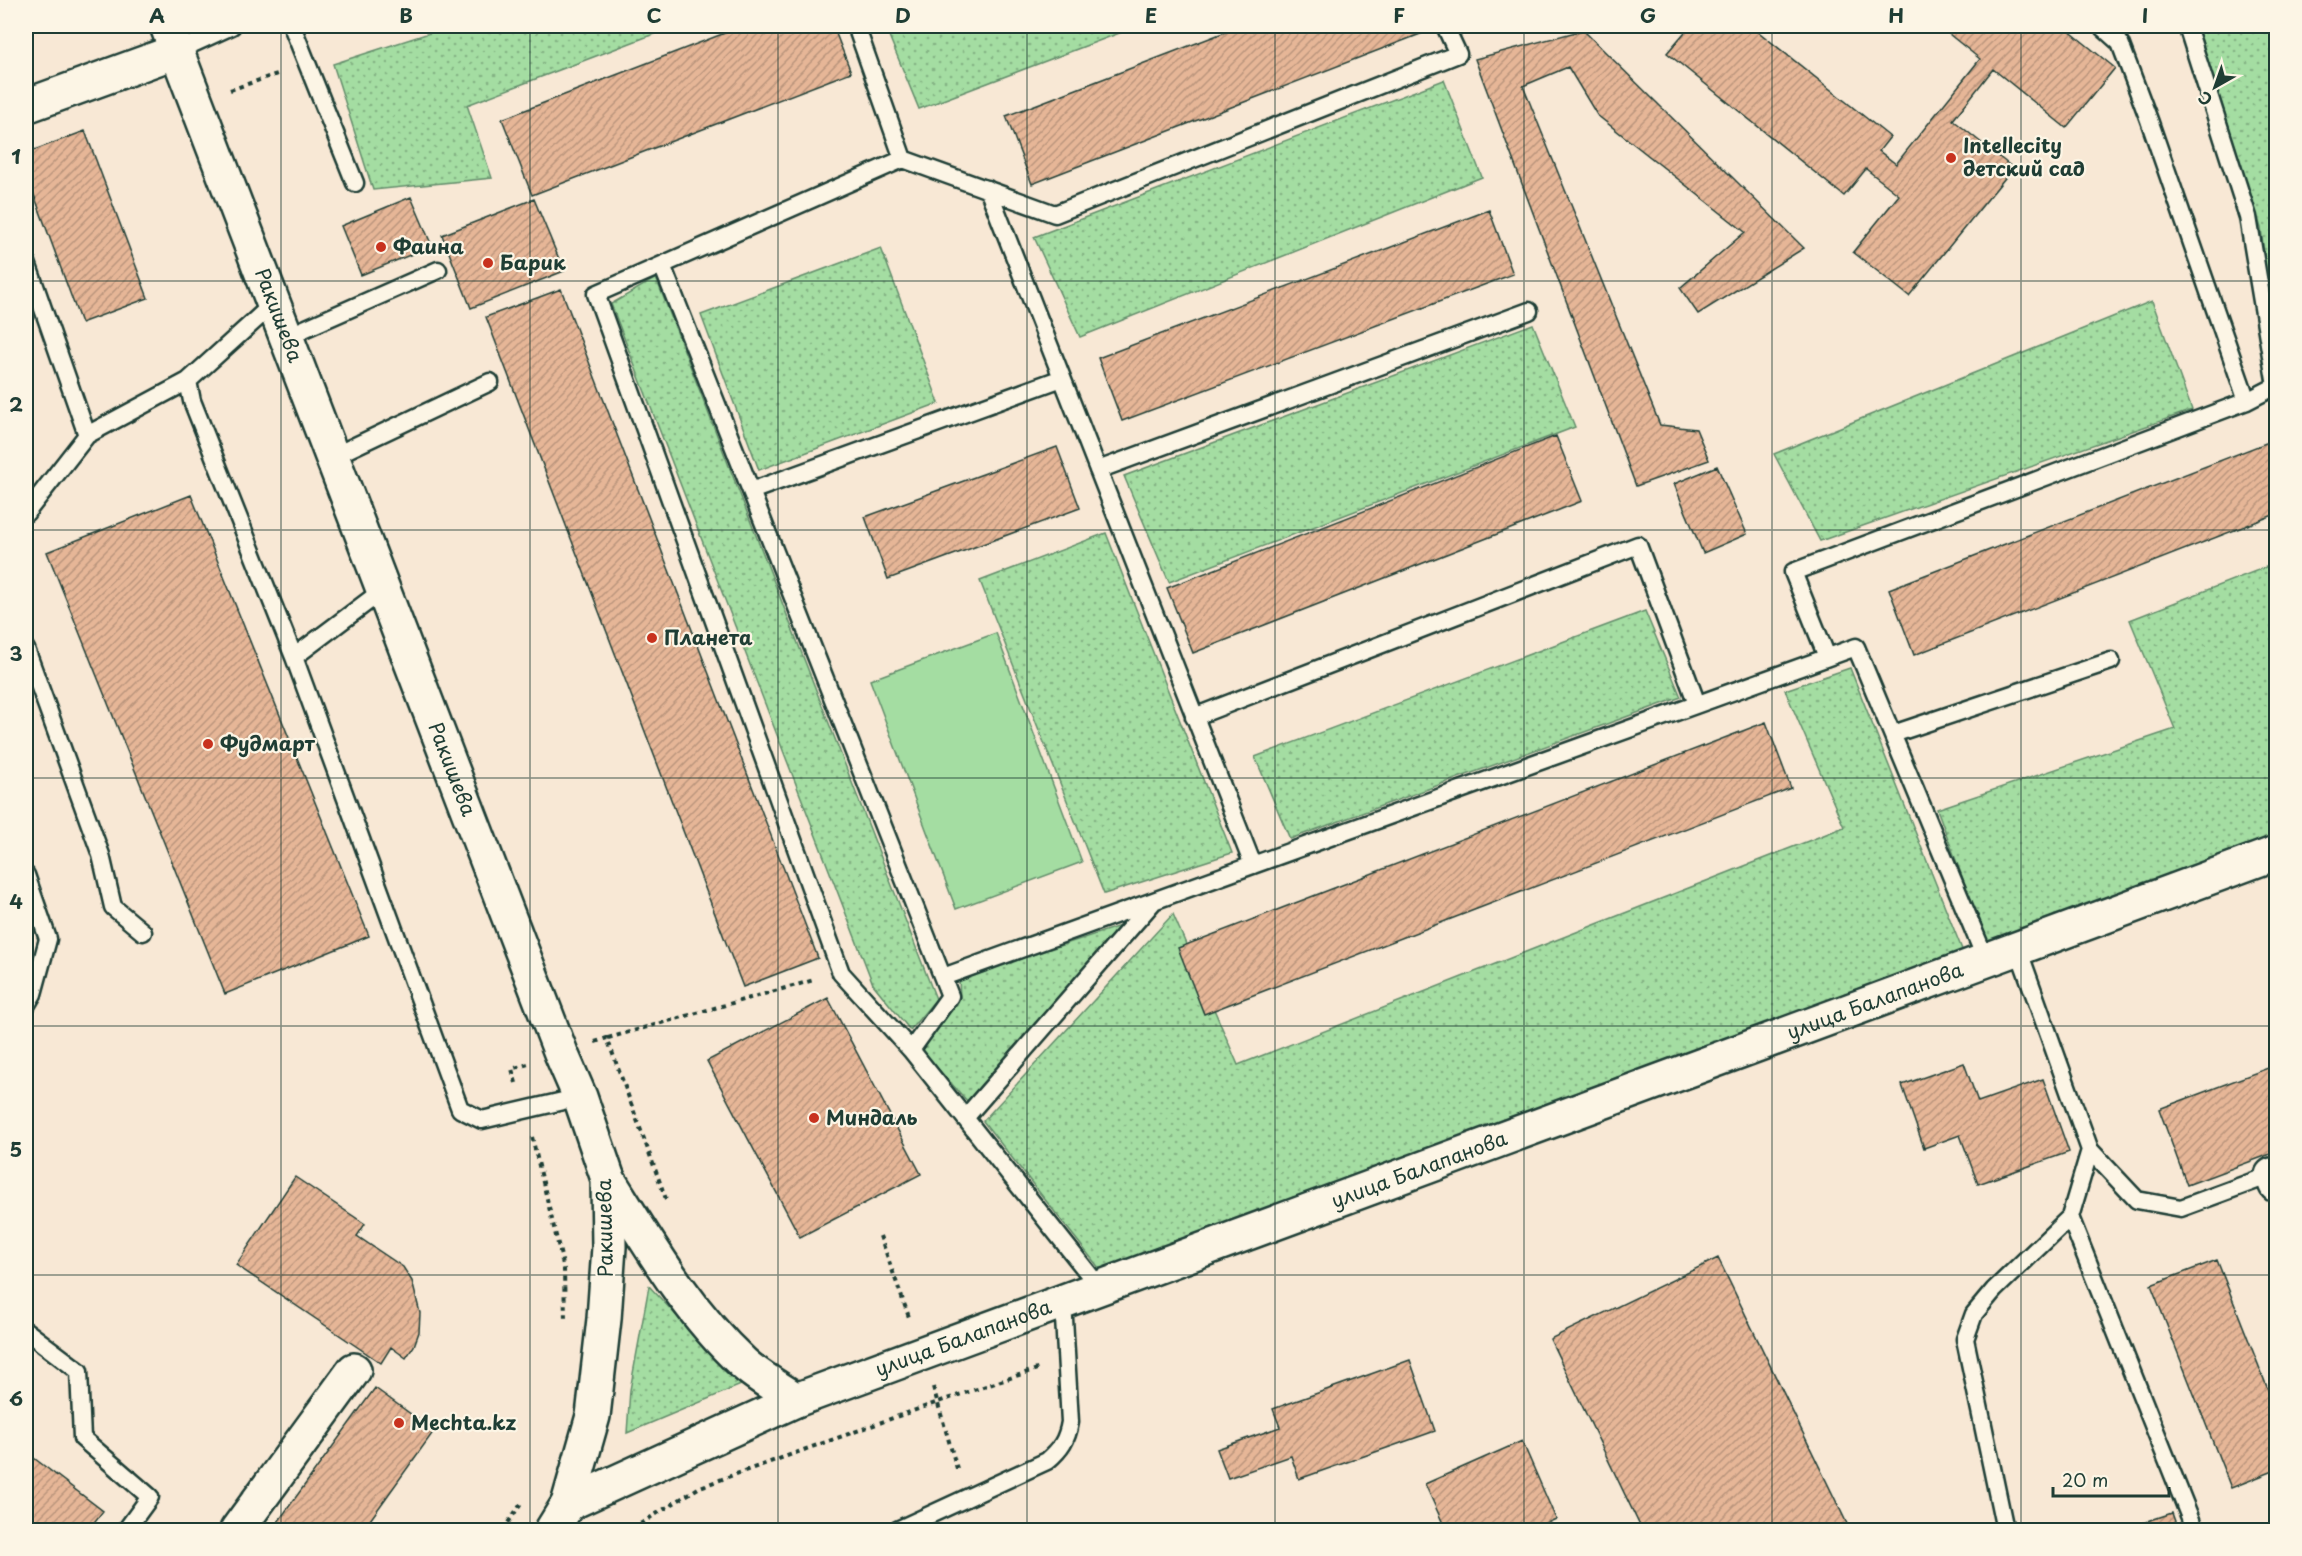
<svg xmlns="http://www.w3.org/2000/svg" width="2302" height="1556" font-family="'Playpen Sans',sans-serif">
	<defs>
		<pattern id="grass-dots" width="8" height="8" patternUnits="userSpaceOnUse" patternTransform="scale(1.5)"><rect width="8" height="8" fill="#a4dda2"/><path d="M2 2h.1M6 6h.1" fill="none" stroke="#85b485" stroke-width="1.8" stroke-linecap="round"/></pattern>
		<pattern id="building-hatch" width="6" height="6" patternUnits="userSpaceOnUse" patternTransform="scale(1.5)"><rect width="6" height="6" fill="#e6b697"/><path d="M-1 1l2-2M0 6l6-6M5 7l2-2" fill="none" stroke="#ba957c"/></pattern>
	</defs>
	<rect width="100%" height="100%" fill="#f8e8d5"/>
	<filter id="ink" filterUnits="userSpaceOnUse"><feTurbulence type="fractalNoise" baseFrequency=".0167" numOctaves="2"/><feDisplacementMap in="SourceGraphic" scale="12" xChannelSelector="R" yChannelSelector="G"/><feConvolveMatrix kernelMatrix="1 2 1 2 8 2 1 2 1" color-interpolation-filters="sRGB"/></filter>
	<g filter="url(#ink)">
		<!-- grass -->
		<path fill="url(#grass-dots)" stroke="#628d6b" stroke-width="1.5" d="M 451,26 L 675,26 L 467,105 L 492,178 L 373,190 L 333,64 Z
			M 885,26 L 1138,26 L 919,109 Z
			M 2197,26 L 2276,26 L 2276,356 L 2261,228 Z
			M 1444,80 L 1482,177 L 1080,337 L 1034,237 Z
			M 881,248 L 939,403 L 759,470 L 701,315 Z
			M 656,278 L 936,999 L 910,1030 L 873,984 L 611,304 Z
			M 2152,301 L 2192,410 L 1820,541 L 1774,454 Z
			M 1533,324 L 1575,427 L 1169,582 L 1124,476 Z
			M 1106,533 L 1232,853 L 1104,894 L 980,581 Z
			M 2276,563 L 2276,842 L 1987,944 L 1937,809 L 2175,729 L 2130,620 Z
			M 1645,611 L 1681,697 L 1290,839 L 1255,757 Z
			M 1850,668 L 1965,957 L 1103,1273 L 983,1121 L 1173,914 L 1238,1065 L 1844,827 L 1785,690 Z
			M 1120,926 L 969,1103 L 920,1049 L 960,998 L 959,979 Z
			M 649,1286 L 741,1385 L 627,1433 L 630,1390 Z"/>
		<!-- pitch -->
		<path fill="#a4dda2" stroke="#628d6b" stroke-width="1.5" d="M 996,633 L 1082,862 L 956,909 L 870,680 Z"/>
		<!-- building -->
		<path fill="url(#building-hatch)" stroke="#1f3d34" stroke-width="1.5" d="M 743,26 L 833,26 L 851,72 L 532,195 L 502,119 Z
			M 1241,26 L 1420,26 L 1423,33 L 1032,184 L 1006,116 Z
			M 1690,26 L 1751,26 L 1890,137 L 1879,151 L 1896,164 L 1980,59 L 1939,26 L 2063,26 L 2115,68 L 2066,128 L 1993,69 L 1953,120 L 2013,168 L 1909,296 L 1853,252 L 1899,195 L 1866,169 L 1844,196 L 1667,53 Z
			M 1583,30 L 1804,248 L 1698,314 L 1680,288 L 1745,232 L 1597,115 L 1568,67 L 1523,86 L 1660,425 L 1696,429 L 1709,460 L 1636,486 L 1475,59 Z
			M 85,131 L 148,298 L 81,323 L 26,173 L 26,153 Z
			M 411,197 L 432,246 L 361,275 L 341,226 Z
			M 534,199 L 564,271 L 471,308 L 442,235 Z
			M 1489,210 L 1513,274 L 1122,421 L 1098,358 Z
			M 561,289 L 818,958 L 743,987 L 486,317 Z
			M 1556,436 L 1582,501 L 1193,653 L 1167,588 Z
			M 2276,439 L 2276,514 L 1914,655 L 1889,589 Z
			M 1057,447 L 1080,508 L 888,579 L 865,517 Z
			M 1717,466 L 1747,534 L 1703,553 L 1674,484 Z
			M 191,495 L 369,936 L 225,994 L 47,552 Z
			M 1766,722 L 1791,788 L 1204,1014 L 1178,948 Z
			M 828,998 L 921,1174 L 800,1237 L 707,1061 Z
			M 1964,1063 L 1978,1102 L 2043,1079 L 2069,1152 L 1978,1184 L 1960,1135 L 1924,1148 L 1902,1085 Z
			M 2276,1065 L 2276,1152 L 2187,1185 L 2159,1109 Z
			M 295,1177 L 365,1224 L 357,1236 L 403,1267 L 412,1281 L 420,1313 L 419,1332 L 414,1346 L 406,1358 L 391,1347 L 381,1363 L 236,1265 Z
			M 1718,1258 L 1850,1530 L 1642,1530 L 1550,1339 Z
			M 2217,1260 L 2276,1410 L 2276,1470 L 2231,1488 L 2151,1285 Z
			M 1410,1360 L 1435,1431 L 1299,1479 L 1291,1456 L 1228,1478 L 1217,1449 L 1280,1427 L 1273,1409 Z
			M 375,1388 L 434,1431 L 363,1530 L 272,1530 Z
			M 1522,1441 L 1556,1519 L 1531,1530 L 1446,1530 L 1425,1484 Z
			M 26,1452 L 103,1511 L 88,1530 L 26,1530 Z
			M 2172,1513 L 2178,1530 L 2121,1530 Z"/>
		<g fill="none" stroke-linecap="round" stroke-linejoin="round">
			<defs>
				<path id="lane" d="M 292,26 L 355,183
					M 856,26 L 903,159 L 596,294 L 841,973 L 911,1050 L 1100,1288
					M 2101,26 L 2120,43 L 2149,120 L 2247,401
					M 2187,26 L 2248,217 L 2276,386
					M 177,51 L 232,26
					M 903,159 L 1055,214 L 1458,54 L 1445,26
					M 988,189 L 1253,865
					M 26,260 L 87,435
					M 662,265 L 950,996 L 911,1050
					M 274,303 L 188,381 L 192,401 L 294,657 L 460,1109 L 482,1120 L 580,1097
					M 288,336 L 438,270
					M 334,456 L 490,382
					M 1098,470 L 1529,311
					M 751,491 L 1062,378
					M 26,513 L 87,435 L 188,381
					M 26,649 L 101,855 L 113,907 L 143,932
					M 294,657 L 383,590
					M 1827,657 L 1793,572 L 2247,401 L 2276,386
					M 1194,717 L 1638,545 L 1697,704
					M 1893,734 L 2111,661
					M 26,875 L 48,939 L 33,994 L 26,1006
					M 2018,949 L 2090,1150 L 2070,1217
					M 943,977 L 1856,647 L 1986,960
					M 965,1118 L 1153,902
					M 2090,1150 L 2137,1200 L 2181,1208 L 2276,1173
					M 26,1331 L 79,1371 L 82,1438 L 150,1497 L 126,1530
					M 897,1530 L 1047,1461 C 1061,1449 1067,1440 1070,1422 L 1063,1301
					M 2005,1530 L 1965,1339 L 1974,1314 L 1994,1290 L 2070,1217 L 2195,1530"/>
				<path id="street" d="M 2272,1175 L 2276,1185
					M 237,1530 L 354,1370"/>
				<g id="secondary">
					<path id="s1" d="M 167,26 C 300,368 429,711 561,1053 L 580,1097 L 608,1179 L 609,1247 L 604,1319 L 593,1416 L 568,1504 L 552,1530"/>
					<path d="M 26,106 L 177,51"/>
					<path d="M 608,1179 C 648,1243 687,1311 743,1363 C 758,1377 779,1388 796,1400"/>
					<path id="s2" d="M 568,1504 L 796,1400 L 2276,853"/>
				</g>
			</defs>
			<!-- lane casing -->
			<use href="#lane" stroke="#1f3d34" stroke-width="21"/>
			<!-- street casing -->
			<use href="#street" stroke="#1f3d34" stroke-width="38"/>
			<!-- secondary casing -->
			<use href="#secondary" stroke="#1f3d34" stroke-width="38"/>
			<!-- path -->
			<path stroke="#1f3d34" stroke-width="4" stroke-dasharray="4.5 4.5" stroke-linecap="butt" d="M 230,90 L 280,73
				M 608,1038 L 814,980
				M 595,1042 L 607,1038 L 666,1199
				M 516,1083 L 512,1069 L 528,1064
				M 532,1137 L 564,1269 L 565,1320
				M 880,1236 L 910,1320
				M 933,1387 L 958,1472
				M 503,1530 L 523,1501
				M 634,1530 L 640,1524 L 700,1487 L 938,1402 L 1040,1368"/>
			<!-- lane -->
			<use href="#lane" stroke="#fcf5e5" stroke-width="16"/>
			<!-- street -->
			<use href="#street" stroke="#fcf5e5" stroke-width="33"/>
			<!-- secondary -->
			<use href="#secondary" stroke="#fcf5e5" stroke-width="33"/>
		</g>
	</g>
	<!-- grid -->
	<path fill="none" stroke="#1f3d34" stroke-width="1.5" stroke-opacity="0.55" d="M 281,26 L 281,1530M 530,26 L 530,1530M 778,26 L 778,1530M 1027,26 L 1027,1530M 1275,26 L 1275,1530M 1524,26 L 1524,1530M 1772,26 L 1772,1530M 2021,26 L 2021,1530M 26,281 L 2276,281M 26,530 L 2276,530M 26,778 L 2276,778M 26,1026 L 2276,1026M 26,1275 L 2276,1275"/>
	<!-- markers -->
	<g fill="#c8321e" stroke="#fcf5e5" stroke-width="2">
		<circle cx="1951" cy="158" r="6"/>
		<circle cx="381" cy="247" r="6"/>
		<circle cx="488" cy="263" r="6"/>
		<circle cx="652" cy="638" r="6"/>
		<circle cx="208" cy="744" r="6"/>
		<circle cx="814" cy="1118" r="6"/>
		<circle cx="399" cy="1423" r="6"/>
	</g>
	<g text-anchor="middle" stroke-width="4.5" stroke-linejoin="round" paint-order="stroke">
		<!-- poi labels -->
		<g font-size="20" font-weight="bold" fill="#1f3d34" stroke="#fcf5e5" text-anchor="start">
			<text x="1963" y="153">Intellecity<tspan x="1963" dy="23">детский сад</tspan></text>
			<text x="393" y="254">Фаина</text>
			<text x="500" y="270">Барик</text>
			<text x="664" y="645">Планета</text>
			<text x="220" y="751">Фудмарт</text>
			<text x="826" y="1125">Миндаль</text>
			<text x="411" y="1430">Mechta.kz</text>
		</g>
		<!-- street labels -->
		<g font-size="20" fill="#1f3d34" stroke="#fcf5e5">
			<text dy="7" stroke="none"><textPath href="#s1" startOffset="310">Ракишева</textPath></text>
			<text dy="7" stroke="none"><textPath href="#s1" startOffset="796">Ракишева</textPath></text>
			<text dy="7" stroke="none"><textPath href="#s2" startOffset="1401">улица Балапанова</textPath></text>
			<text dy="7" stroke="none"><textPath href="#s2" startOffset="915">улица Балапанова</textPath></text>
			<text transform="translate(605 1228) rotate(-91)" y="7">Ракишева</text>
			<text dy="7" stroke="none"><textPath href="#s2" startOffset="429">улица Балапанова</textPath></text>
		</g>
	</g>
	<!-- margin -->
	<rect width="2302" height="1556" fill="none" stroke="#fcf5e5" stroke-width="66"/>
	<!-- north arrow -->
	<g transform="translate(2215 87) rotate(220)" stroke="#fcf5e5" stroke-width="4.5" paint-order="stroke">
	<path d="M0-4.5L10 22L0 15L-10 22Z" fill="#1f3d34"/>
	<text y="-9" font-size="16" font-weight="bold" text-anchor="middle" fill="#1f3d34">С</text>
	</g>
	<!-- scale -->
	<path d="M2053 1487v9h116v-9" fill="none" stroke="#1f3d34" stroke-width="3"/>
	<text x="2062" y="1487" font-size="18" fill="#1f3d34" stroke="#fcf5e5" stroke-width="4.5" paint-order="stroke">20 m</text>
	<rect x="33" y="33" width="2236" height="1490" fill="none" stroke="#1f3d34" stroke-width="2"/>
	<g font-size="20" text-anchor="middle" font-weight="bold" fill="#1f3d34">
		<text x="157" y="23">A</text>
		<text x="406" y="23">B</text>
		<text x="654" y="23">C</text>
		<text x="903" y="23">D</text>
		<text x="1151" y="23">E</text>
		<text x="1399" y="23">F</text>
		<text x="1648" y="23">G</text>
		<text x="1896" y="23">H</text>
		<text x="2145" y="23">I</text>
		<text x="16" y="164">1</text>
		<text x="16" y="412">2</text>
		<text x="16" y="661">3</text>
		<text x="16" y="909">4</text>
		<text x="16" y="1157">5</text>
		<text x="16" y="1406">6</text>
	</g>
</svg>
